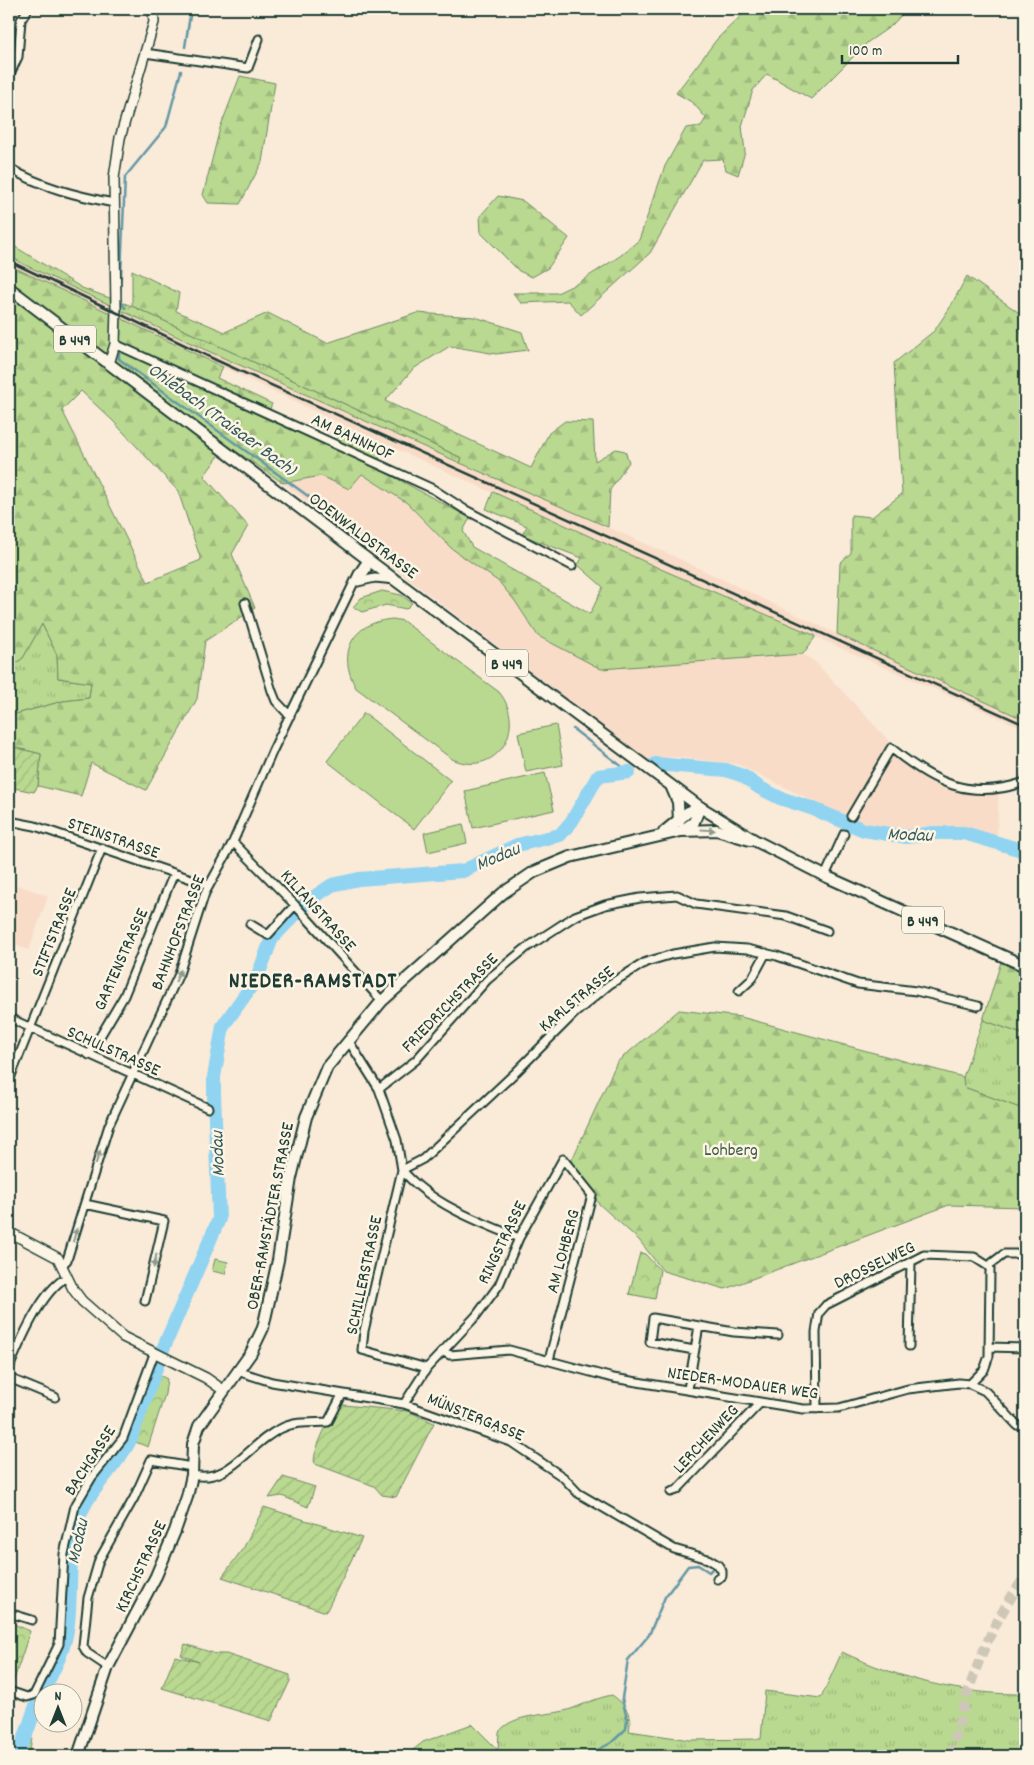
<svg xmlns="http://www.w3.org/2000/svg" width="1034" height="1765" font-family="Dekko,sans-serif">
	<defs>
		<pattern id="grass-tufts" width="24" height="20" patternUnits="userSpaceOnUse" patternTransform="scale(1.25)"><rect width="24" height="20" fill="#b9d890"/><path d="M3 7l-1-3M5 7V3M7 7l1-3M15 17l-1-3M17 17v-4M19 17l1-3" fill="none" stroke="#9fba7d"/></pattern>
		<pattern id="forest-firs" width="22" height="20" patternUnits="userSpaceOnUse" patternTransform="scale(1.25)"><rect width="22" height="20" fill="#b9d890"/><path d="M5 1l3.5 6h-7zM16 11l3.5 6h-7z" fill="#9fba7d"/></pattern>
		<pattern id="park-crowns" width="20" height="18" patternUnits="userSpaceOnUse" patternTransform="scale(1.25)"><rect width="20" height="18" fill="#b9d890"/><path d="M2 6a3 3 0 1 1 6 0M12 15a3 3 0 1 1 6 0" fill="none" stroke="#9fba7d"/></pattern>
		<pattern id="garden-furrows" width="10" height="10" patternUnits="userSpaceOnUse" patternTransform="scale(1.25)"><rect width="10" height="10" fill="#b9d890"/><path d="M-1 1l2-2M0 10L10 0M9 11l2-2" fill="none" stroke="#9fba7d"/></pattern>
	</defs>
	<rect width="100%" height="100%" fill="#faead8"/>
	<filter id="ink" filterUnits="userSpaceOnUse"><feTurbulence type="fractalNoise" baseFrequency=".02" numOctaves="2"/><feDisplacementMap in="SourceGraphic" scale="10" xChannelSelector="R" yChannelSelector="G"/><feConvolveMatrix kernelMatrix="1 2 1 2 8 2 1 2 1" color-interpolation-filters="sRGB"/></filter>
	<g filter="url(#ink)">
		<!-- built -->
		<path fill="#f8dcc8" d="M 9,255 L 199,347 L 671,555 L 837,634 L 1025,720 L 1025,729 L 663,570 L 348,427 L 9,265 Z
			M 361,474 L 407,503 L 451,548 L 499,582 L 515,601 L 601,669 L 803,654 L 815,662 L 894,746 L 927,770 L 974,787 L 999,784 L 997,837 L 966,830 L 931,829 L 901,833 L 843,816 L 737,764 L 675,757 L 646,760 L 283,483 L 321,476 L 349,489 Z
			M 17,885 L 48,896 L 29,950 L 9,943 L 9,912 Z"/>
		<!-- grass -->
		<path fill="url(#grass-tufts)" stroke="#6c8a62" d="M 9,243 L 82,288 L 132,306 L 462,458 L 460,463 L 199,347 L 23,264 L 9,255 Z
			M 42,624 L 57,655 L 58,678 L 91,683 L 89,698 L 63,701 L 9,716 L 9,668 L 23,658 Z
			M 983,1020 L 1025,1035 L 1025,1110 L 964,1087 L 963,1077 Z
			M 153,1362 L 161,1366 C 151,1393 144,1424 130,1449 C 120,1466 104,1480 92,1497 C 70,1529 74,1575 74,1612 L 72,1612 L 66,1653 L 47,1692 L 42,1692 C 42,1706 35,1718 33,1731 C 31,1740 32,1746 28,1755 L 11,1756 L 22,1740 L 29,1712 L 53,1666 L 63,1637 L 65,1569 L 74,1519 L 90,1486 L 126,1442 Z
			M 842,1652 C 899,1679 963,1695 1025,1694 L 1025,1756 L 398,1756 L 408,1754 L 423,1742 L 472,1724 L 498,1750 L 499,1732 C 513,1713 548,1716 568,1710 C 583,1705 596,1698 612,1695 C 625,1704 633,1715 629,1731 L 690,1740 L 761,1739 L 765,1691 L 821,1698 Z"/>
		<!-- forest -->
		<path fill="url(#forest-firs)" stroke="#6c8a62" fill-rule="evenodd" d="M 748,9 L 907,9 L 891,26 L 868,42 L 811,99 L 767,74 L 753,90 L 742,126 L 745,152 L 738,175 L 726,170 L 723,159 L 703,160 L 650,253 L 581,315 L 568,301 L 521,303 L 513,293 L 557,293 L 578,283 L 620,256 L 639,240 L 665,166 L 686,128 L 701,126 L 706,118 L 693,103 L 676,93 L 717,39 Z
			M 240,76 L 275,83 L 262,162 L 240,204 L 208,203 L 203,195 L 220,128 Z
			M 498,196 L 523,201 L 569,238 L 548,268 L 532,277 L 519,271 L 481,233 L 480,216 Z
			M 9,265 L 223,367 L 217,378 L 272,404 L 266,418 L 331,447 L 345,429 L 380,444 L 379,469 L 470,518 L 463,531 L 472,547 L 590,614 L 603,587 L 578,565 L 582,558 L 522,535 L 527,526 L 486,509 L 493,492 L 663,570 L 816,636 L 803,654 L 601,669 L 538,636 L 515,601 L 499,582 L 451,548 L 407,503 L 362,474 L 349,489 L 321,476 L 283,483 L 227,445 L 204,476 L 248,526 L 232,554 L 255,608 L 205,641 L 197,699 L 146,790 L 91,763 L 81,796 L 38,786 L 41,754 L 9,746 L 9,716 L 63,701 L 89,698 L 91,683 L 58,678 L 57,655 L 42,624 L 23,658 L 9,668 ZM 81,391 L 113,421 L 178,491 L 201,560 L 148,582 L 62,410 Z
			M 132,270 L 179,293 L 176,311 L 225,332 L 268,313 L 327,343 L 417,313 L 475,317 L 522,332 L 528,350 L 496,354 L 450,346 L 413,369 L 385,401 L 531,468 L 549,433 L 565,421 L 593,422 L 595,461 L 616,449 L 625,451 L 629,462 L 610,490 L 608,527 L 460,463 L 462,458 L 132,306 Z
			M 967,276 L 1025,317 L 1025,720 L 837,634 L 840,563 L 851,553 L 851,515 L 872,517 L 902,494 L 894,363 L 934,331 L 949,309 Z
			M 1001,962 L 1025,975 L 1025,1035 L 983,1020 Z
			M 679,1010 L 741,1017 L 963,1077 L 964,1087 L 1025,1110 L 1025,1207 L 949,1205 L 725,1289 L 663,1271 L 639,1240 L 599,1204 L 570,1164 L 617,1062 Z"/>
		<!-- park -->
		<path fill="url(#park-crowns)" stroke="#6c8a62" d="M 382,591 L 401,595 L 412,603 L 406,609 L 386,605 L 362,612 L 353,607 L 361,598 Z
			M 640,1253 L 645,1254 L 660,1270 L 655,1299 L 629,1294 Z
			M 215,1259 L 228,1262 L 225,1274 L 212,1271 Z
			M 159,1375 L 167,1379 L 165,1394 L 148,1447 L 133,1441 Z
			M 9,1622 L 30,1631 L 11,1689 L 9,1688 Z"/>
		<!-- garden -->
		<path fill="url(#garden-furrows)" stroke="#6c8a62" d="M 9,746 L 41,754 L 38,786 L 34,792 L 9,787 Z
			M 344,1405 L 408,1411 L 434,1423 L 396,1497 L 382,1495 L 374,1486 L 315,1464 C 310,1455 331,1417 336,1406 Z
			M 283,1477 L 315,1487 L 308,1507 L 282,1496 L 269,1498 Z
			M 264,1507 L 362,1538 L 326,1612 L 222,1577 L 244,1547 Z
			M 185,1644 L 216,1654 L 226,1654 L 290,1675 L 290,1681 L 271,1721 L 162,1688 L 175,1656 L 199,1662 L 181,1655 Z"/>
		<!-- pitch -->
		<path fill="#b9d890" stroke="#6c8a62" d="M 393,619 L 403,621 L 499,692 C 528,727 497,779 452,759 L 356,688 C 336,652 353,622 393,619 Z
			M 364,713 L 451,781 L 414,829 L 327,761 Z
			M 556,725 L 563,765 L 526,772 L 518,733 Z
			M 545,773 L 554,810 L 473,828 L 465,791 Z
			M 463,824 L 467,843 L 428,852 L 424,833 Z"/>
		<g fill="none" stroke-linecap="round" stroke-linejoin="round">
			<!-- stream -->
			<path stroke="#6398a6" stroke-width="2.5" d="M 185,47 L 191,9
				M 125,308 L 120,299 L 125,177 L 166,127 L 181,71
				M 120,335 L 120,321
				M 119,350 L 119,359 L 319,504
				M 390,554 L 402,564 L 403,568
				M 573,729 L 629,772
				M 586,1756 L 611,1743 L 626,1729 L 627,1719 L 622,1698 L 628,1660 L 649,1635 L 665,1597 L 688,1566 L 698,1565 L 709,1572 L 713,1568"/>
			<!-- river -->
			<path stroke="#90d4f2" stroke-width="14" d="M 655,764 L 726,770 L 743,776 L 760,788 L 780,798 L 811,808 L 864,830 L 907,837 L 933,833 L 964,833 L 1025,851
				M 15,1756 C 28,1738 30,1717 40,1697 C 52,1672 65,1652 68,1623 C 72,1588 67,1555 78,1521 C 88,1488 117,1468 131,1438 L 163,1349 L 219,1219 L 214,1094 L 214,1077 L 223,1026 L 257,978 L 272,938 L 308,901 L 332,885 L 359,879 L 463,871 L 517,845 L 560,835 L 572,821 L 598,776 L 629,772"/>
			<!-- primary-tunnel -->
			<path stroke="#cec7b7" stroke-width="10" stroke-dasharray="10 5" stroke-linecap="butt" d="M 951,1756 C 965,1692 986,1630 1025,1577"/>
			<defs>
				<path id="minor" d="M 145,53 L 248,68 L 259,39
					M 9,76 L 18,57 L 21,20 L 28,9
					M 9,168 C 41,187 77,196 114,203
					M 115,344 L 433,489 L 464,509 L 572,566
					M 358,582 L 375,578 L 395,580
					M 358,582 L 367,569 L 368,559
					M 245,603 L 272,691 L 276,701 L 290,716
					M 851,816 L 891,748 C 934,783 970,801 1025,782
					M 9,821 L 35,826 L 209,885
					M 233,842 L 295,905 L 382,1001
					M 825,876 L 844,834
					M 250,924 L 268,935 L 295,905
					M 739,991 L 752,979 L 766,953
					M 9,1018 L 208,1108
					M 348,1040 L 379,1089 L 397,1140 L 402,1170 L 423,1159 L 516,1072 L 574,1014 L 610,984 L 646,962 L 673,954 L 715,947 L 747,949 L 777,956 L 858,984 L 916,991 L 978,1006
					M 89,1055 L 124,996 L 174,873
					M 9,1081 L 102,848
					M 379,1089 L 416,1060 L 487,980 L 526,948 L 575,916 L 605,905 L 640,898 L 677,895 L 696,904 L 786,916 L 827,931
					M 402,1170 L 364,1331 L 362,1350 L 427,1368
					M 402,1170 C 431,1204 479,1222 519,1238
					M 85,1204 L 164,1221 L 145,1301
					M 62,1265 L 67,1260 L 109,1125 L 179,974 L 205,893 L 233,842 L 273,750 L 359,572 L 368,559
					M 988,1266 L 1004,1254 L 1025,1254
					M 909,1346 L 911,1263
					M 990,1347 L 1025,1348
					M 694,1350 L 650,1342 L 653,1318 L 734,1332 L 778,1335
					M 442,1351 L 450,1355 L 509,1350 L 613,1378 L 803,1409 L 839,1408 L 908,1389 L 959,1383 L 970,1384 L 985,1391 L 1017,1425 L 1025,1426
					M 9,1368 C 20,1342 41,1291 67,1277
					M 237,1371 L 272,1382 L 404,1404 L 511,1442 L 563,1477 L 578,1493 L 674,1549 L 708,1559 L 718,1565 L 722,1571 L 722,1576 L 717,1579
					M 9,1378 L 55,1397
					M 688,1389 L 699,1326
					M 404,1404 L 427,1368 L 476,1316 L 499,1285 L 519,1238 L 563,1159 L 592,1195 L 549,1360
					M 817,1409 L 816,1332 L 819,1313 L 826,1305 L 924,1255 L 974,1257 L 988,1266 L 990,1269 L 989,1356 L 984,1370 L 970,1384
					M 192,1475 C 232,1484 249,1442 282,1428 C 296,1421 313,1423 328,1422 L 342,1395
					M 671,1492 L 677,1490 L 760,1403
					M 9,1613 L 32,1620
					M 108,1667 L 87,1653 L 83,1646 L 88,1598 L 99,1560 L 134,1498 L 151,1460 L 192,1467
					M 9,1691 L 27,1697 L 34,1695 L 59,1644 L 64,1554 L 75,1506 L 92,1477 L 123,1438 L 154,1354"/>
				<path id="tertiary" d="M 109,364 L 115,344 L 116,308 L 114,178 L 120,138 L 154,22 L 153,9
					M 9,1232 L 58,1258 L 73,1289 L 82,1301 L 123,1337 L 206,1378 L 223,1390"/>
				<path id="secondary" d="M 672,788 L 678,802 L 679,821
					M 681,831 L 694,822 L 700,807
					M 664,832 L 688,812 L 700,807
					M 78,1756 L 108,1667 L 156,1576 L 175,1531 L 187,1497 L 192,1475 L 193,1444 L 199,1426 L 251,1353 L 263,1328 L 278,1260 L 291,1178 L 306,1117 L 327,1067 L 382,1001 L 503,893 L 534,872 L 570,857 L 681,831 L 717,830 L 750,840"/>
				<path id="primary" d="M 9,288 L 395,580 L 700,807 L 756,841 L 825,876 L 1025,966"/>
			</defs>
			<!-- minor casing -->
			<use href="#minor" stroke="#1f3d34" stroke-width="11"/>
			<!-- tertiary casing -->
			<use href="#tertiary" stroke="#1f3d34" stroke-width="12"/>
			<!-- secondary casing -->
			<use href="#secondary" stroke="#1f3d34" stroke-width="14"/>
			<!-- primary casing -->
			<use href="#primary" stroke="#1f3d34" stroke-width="14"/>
			<!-- minor -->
			<use href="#minor" stroke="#fcf5e5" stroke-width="7"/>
			<!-- tertiary -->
			<use href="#tertiary" stroke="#fcf5e5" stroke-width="9"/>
			<!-- secondary -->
			<use href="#secondary" stroke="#fcf5e5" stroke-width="10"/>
			<!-- primary -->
			<use href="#primary" stroke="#fcf5e5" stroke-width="10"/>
			<!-- rail -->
			<path stroke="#1f3d34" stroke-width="2.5" d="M 9,261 L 218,361 L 1025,725"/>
		</g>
		<!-- one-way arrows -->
		<defs><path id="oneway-solid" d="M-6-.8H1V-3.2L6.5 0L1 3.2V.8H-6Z" transform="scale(1.25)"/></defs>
		<g fill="#8e998c">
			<use href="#oneway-solid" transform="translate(708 830) rotate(3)"/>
			<use href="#oneway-solid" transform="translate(178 976) rotate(-67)"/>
			<use href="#oneway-solid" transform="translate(98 1157) rotate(-72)"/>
			<use href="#oneway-solid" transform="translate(75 1235) rotate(-73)"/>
			<use href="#oneway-solid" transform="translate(155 1261) rotate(102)"/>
		</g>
	</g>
	<g text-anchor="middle" stroke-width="5" stroke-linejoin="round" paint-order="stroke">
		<!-- shield labels -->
		<g fill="#fcf5e5" stroke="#617469" stroke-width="1">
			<rect x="54" y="325.5" width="42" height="27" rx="4"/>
			<rect x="486" y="649.5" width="42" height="27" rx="4"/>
			<rect x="902" y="906.5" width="42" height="27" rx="4"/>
		</g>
		<g font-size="16" font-weight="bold" fill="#1f3d34">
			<text x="75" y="345">B 449</text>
			<text x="507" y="669">B 449</text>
			<text x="923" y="926">B 449</text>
		</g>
		<!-- street labels -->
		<g font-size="18" fill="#1f3d34" stroke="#fcf5e5">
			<text transform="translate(353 436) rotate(25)" y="6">AM BAHNHOF</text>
			<text transform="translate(364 535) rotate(37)" y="6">ODENWALDSTRASSE</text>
			<text transform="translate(114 837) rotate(19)" y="6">STEINSTRASSE</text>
			<text transform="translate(319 910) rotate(48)" y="6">KILIANSTRASSE</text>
			<text transform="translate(53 932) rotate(-68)" y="6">STIFTSTRASSE</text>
			<text transform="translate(177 932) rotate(-69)" y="6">BAHNHOFSTRASSE</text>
			<text transform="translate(120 959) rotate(-66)" y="6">GARTENSTRASSE</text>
			<text transform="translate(576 998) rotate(-40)" y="6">KARLSTRASSE</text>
			<text transform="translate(449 1002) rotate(-46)" y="6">FRIEDRICHSTRASSE</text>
			<text transform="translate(114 1050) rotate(24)" y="6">SCHULSTRASSE</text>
			<text transform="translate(269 1216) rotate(-79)" y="6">OBER-RAMSTÄDTER STRASSE</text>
			<text transform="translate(501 1242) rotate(-64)" y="6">RINGSTRASSE</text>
			<text transform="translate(562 1251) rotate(-75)" y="6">AM LOHBERG</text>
			<text transform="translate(874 1264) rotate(-26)" y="6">DROSSELWEG</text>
			<text transform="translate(363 1275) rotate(-78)" y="6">SCHILLERSTRASSE</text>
			<text transform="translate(743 1382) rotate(8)" y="6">NIEDER-MODAUER WEG</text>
			<text transform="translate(476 1416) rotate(22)" y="6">MÜNSTERGASSE</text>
			<text transform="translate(705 1438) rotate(-47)" y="6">LERCHENWEG</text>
			<text transform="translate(89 1460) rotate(-57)" y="6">BACHGASSE</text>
			<text transform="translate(140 1566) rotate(-65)" y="6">KIRCHSTRASSE</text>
		</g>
		<!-- park labels -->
		<g font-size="18" fill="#3e5c46" stroke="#fcf5e5">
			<text x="731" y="1155">Lohberg</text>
		</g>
		<!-- water labels -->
		<g font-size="19" font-style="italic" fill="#365b5a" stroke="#fcf5e5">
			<text transform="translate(223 418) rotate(36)" y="7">Ohlebach (Traisaer Bach)</text>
			<text transform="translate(910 833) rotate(2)" y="7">Modau</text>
			<text transform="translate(497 855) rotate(-23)" y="7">Modau</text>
			<text transform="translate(216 1154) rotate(-92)" y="7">Modau</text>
			<text transform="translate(76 1541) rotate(-78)" y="7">Modau</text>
		</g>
		<!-- district labels -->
		<g font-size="22" font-weight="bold" letter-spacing="1" fill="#1f3d34" stroke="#fcf5e5">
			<text x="313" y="987">NIEDER-RAMSTADT</text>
		</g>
	</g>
	<!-- margin -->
	<rect width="1034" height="1765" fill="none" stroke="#fcf5e5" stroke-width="30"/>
	<rect x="15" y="15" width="1004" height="1735" fill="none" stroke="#1f3d34" stroke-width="2" filter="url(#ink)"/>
	<!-- north arrow -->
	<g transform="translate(58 1708)"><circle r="24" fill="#fcf5e5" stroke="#a4ab9e"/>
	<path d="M0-4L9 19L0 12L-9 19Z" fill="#1f3d34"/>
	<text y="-8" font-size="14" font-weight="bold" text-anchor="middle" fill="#1f3d34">N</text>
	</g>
	<!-- scale -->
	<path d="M842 55v8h116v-8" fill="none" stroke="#1f3d34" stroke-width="2.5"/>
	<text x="849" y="55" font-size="15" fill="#1f3d34" stroke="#fcf5e5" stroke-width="4" paint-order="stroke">100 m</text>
</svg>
